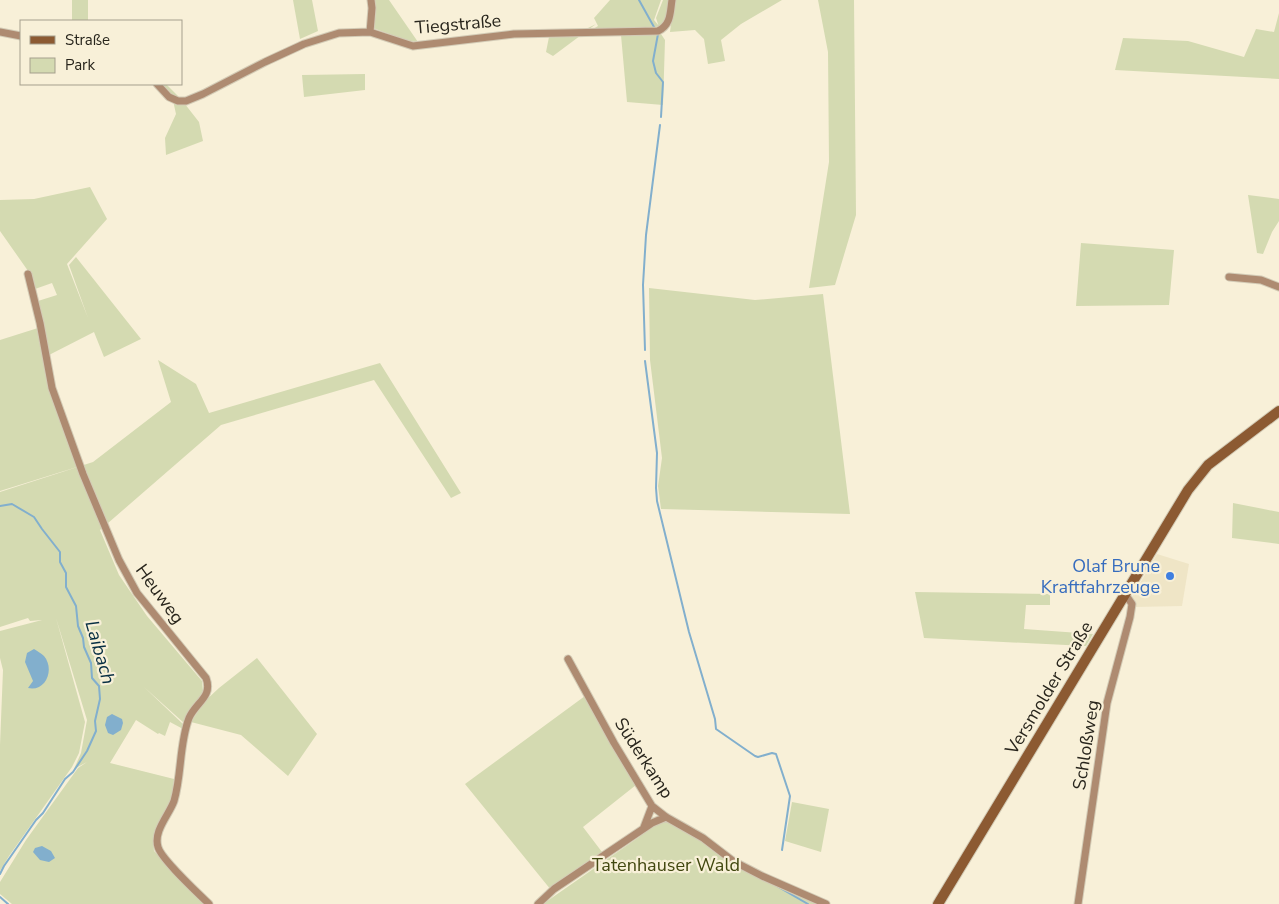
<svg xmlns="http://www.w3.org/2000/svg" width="1279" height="904" font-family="'Nunito Sans',sans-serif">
	<rect width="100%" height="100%" fill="#f8f0d8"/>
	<!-- built -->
	<path fill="#efe5c6" d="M 1157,554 L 1189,564 L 1182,606 L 1135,607 L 1132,597 Z"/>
	<!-- green -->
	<path fill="#d4dab1" d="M 72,0 L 88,0 L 88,21 L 72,21 Z
		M 293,0 L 312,0 L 318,31 L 300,39 Z
		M 371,0 L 389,0 L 418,42 L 408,41 L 373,28 L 376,13 Z
		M 610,0 L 661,0 L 654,20 L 659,26 L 648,29 L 590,31 L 598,26 L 594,18 Z
		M 663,0 L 670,0 L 666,19 L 659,27 L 656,18 Z
		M 674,0 L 782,0 L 741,24 L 721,40 L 725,61 L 708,64 L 704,39 L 695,30 L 670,32 Z
		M 818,0 L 854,0 L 856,215 L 835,285 L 809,288 L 829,162 L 828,52 Z
		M 1279,13 L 1279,79 L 1115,70 L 1123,38 L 1188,41 L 1244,57 L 1256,29 L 1274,32 Z
		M 596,24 L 553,56 L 546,52 L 549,37 L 572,36 Z
		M 661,34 L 665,40 L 663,105 L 627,102 L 621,35 Z
		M 365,74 L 365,90 L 304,97 L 302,75 Z
		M 161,84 L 166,84 L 181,99 L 199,122 L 203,141 L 166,155 L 165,138 L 176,114 L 172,96 Z
		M 90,187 L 107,219 L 67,264 L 88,318 L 69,265 L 76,257 L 141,339 L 104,357 L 94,332 L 49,355 L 38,301 L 57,295 L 52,283 L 35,289 L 33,278 L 0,231 L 0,200 L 34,199 Z
		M 1248,195 L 1279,199 L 1279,221 L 1272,232 L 1263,254 L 1257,253 Z
		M 1081,243 L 1174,250 L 1169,305 L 1076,306 Z
		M 649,288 L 755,300 L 823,294 L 850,514 L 661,509 L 658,486 L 662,458 L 650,360 Z
		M 38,328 L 77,467 L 0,491 L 0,340 Z
		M 158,360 L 196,384 L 209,413 L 380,363 L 461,493 L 451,498 L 374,380 L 221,425 L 100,530 L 119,575 L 147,616 L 202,681 L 203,691 L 184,723 L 144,687 L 184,725 L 183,729 L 170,722 L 165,736 L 159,733 L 158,734 L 136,720 L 110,763 L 174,779 C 173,788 173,799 169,807 C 163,821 152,834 154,851 L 206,904 L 12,904 L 0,894 L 0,882 L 26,840 L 78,768 L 87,762 L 74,769 L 81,753 L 87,720 L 56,618 L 85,722 L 79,753 L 72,767 L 9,856 L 0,871 L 0,745 L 3,670 L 0,658 L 0,631 L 42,620 L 30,621 L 28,618 L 0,627 L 0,492 L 93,462 L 171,402 Z
		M 1233,503 L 1279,512 L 1279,544 L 1232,538 Z
		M 915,592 L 1050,594 L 1050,605 L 1026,605 L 1024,629 L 1093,634 L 1086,646 L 924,638 Z
		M 257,658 L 317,734 L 288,776 L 241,735 L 191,722 L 204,702 L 219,688 Z
		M 585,696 L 636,785 L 583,827 L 602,852 L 551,890 L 465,784 Z
		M 792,802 L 829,809 L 821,852 L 785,841 Z
		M 667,821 L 703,840 L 730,863 L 820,904 L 543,904 L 639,837 L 648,828 Z"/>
	<!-- water -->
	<path fill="#82afcd" d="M 34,649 C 37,651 41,653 44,656 C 55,669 46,692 28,688 L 33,681 L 25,662 L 27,653 Z
		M 112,714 L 122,719 L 123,723 L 121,730 L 113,735 L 108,733 L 105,725 L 107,717 Z
		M 42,846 L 51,851 L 55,858 L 49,862 L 40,860 L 33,852 L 35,848 Z"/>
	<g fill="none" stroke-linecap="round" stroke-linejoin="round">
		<!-- stream -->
		<path stroke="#82afcd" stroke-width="2" d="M 639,0 L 654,27
			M 658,34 L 653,61 L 656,73 L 663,82 L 661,117
			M 645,350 L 643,285 L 646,235 L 660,125
			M 645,361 L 657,453 L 656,488 L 657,501 L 689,632 L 715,719 L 716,729 L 755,756 L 758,757 L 772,753 L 776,754 L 790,796 L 782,850
			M 0,506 L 12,504 L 34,517 L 42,529 L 60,552 L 60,562 L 66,573 L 66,587 L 76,606 L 78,626 L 83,638 L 84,647 L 91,663 L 92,678 L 99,686 L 100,699 L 95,721 L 96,731 L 87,751 L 73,772 L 65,779 L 43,813 L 36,820 L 4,866 L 0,874
			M 775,885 L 808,904
			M 0,897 L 8,904"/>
		<defs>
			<path id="minor" d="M 0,32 L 21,36
				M 370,32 L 372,8 L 371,0
				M 157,84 L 169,97 L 178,101 L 186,101 L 203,94 L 265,62 L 304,44 L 339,33 L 370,32 L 413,46 L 514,34 L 658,31 C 671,25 670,13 672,0
				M 28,274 L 40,323 L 52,388 L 83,474 L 119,560 L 137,593 L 206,678 C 213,697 196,702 189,718 C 179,744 182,774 174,801 C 169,815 153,831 158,847 C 161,859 198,893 209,904
				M 1229,277 L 1261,280 L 1279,287
				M 568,659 L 614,743 L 652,806 L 666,817 L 703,838 L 733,861 L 762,876 L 826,904
				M 644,827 L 652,806
				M 538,904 L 554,889 L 652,823 L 666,817
				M 1078,904 L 1107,703 L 1130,617 L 1132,604 L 1125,594"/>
			<path id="secondary" d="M 938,904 L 1188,490 L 1208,465 L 1279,411"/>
		</defs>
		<!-- minor casing -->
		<use href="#minor" stroke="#d3cbb6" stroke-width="9"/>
		<!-- secondary casing -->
		<use href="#secondary" stroke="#d3cbb6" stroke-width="12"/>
		<!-- minor -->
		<use href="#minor" stroke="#ae8b71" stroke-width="7"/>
		<!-- secondary -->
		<use href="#secondary" stroke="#8c5a32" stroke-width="10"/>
	</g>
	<!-- markers -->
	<circle fill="#3f7fe0" stroke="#f8f0d8" stroke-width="2" cx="1170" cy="576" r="5"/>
	<g text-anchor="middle" stroke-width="4.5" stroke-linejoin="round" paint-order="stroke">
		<!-- street labels -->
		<g font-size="18" fill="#28251c" stroke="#f8f0d8">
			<text transform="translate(458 24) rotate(-5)" y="6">Tiegstraße</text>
			<text transform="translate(160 594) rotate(54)" y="6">Heuweg</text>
			<text transform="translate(1049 688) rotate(-59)" y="6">Versmolder Straße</text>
			<text transform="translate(1086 745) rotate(-81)" y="6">Schloßweg</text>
			<text transform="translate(644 758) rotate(57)" y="6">Süderkamp</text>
		</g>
		<!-- shop labels -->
		<g font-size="18" fill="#366cbe" stroke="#f8f0d8" text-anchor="end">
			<text x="1160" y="572">Olaf Brune<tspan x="1160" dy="21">Kraftfahrzeuge</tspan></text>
		</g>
		<!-- park labels -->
		<g font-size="18" fill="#41470f" stroke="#f8f0d8">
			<text x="666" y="871">Tatenhauser Wald</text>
		</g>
		<!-- water labels -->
		<g font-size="19" font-style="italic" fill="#072e43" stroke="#f8f0d8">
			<text transform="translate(101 652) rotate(74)" y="7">Laibach</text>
		</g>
	</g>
	<!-- legend -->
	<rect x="20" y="20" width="162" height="65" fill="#f8f0d8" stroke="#a59f8d"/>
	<rect x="30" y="36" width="25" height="8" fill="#8c5a32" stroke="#a59f8d"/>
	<text x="65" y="45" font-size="15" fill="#28251c">Straße</text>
	<rect x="30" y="58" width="25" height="15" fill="#d4dab1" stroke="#a59f8d"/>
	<text x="65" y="70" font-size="15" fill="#28251c">Park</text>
</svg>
